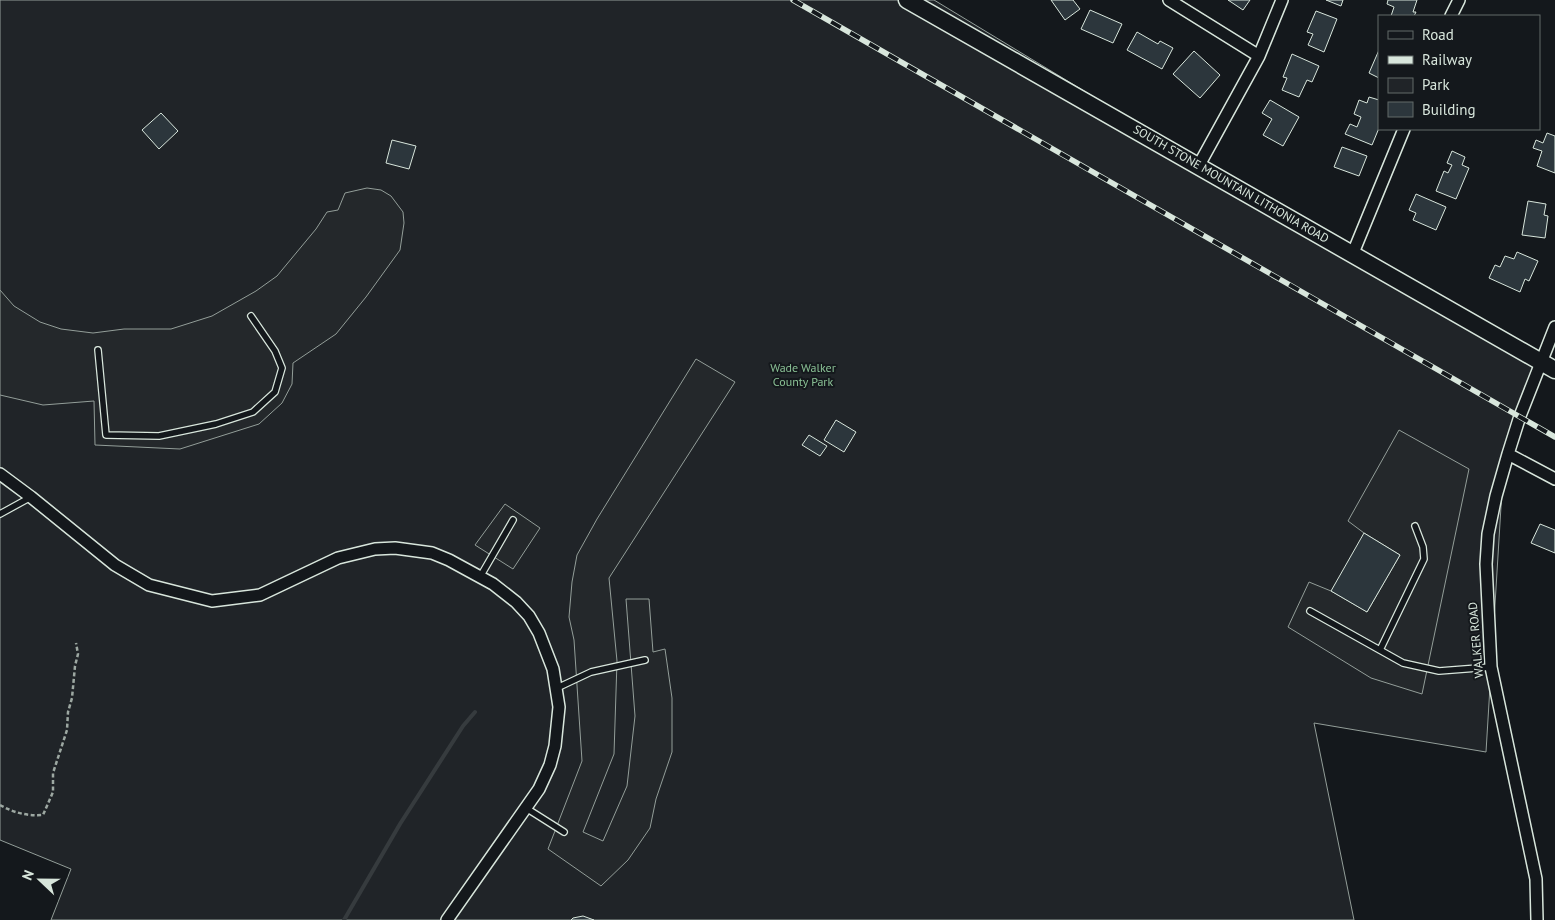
<svg xmlns="http://www.w3.org/2000/svg" width="1555" height="920" font-family="'PT Sans',sans-serif">
	<rect width="100%" height="100%" fill="#14181c"/>
	<!-- green -->
	<path fill="#202428" stroke="#939e99" d="M 0,0 L 934,0 L 1452,314 L 1544,364 L 1503,474 L 1486,752 L 1314,723 L 1354,920 L 51,920 L 71,869 L 0,840 Z"/>
	<!-- parking -->
	<path fill="#24282b" stroke="#939e99" d="M 367,188 L 381,190 L 391,196 L 403,212 L 404,223 L 400,250 L 366,297 L 336,334 L 293,363 L 292,384 L 282,403 L 259,424 L 180,449 L 95,445 L 94,401 L 43,405 L 0,395 L 0,290 L 14,306 L 40,322 L 61,329 L 93,333 L 124,329 L 171,329 L 212,316 L 256,291 L 277,276 L 316,229 L 327,212 L 338,210 L 345,193 Z
		M 696,359 L 735,382 L 609,578 L 617,661 L 614,754 L 583,832 L 603,841 L 627,786 L 635,716 L 626,599 L 649,599 L 653,652 L 665,649 L 672,698 L 672,752 L 656,799 L 650,828 L 628,860 L 601,886 L 548,849 L 582,761 L 574,640 L 569,617 L 572,582 L 577,555 L 597,519 Z
		M 1399,430 L 1469,469 L 1422,694 L 1371,678 L 1288,627 L 1309,582 L 1331,591 L 1367,612 L 1400,555 L 1364,533 L 1348,521 Z
		M 505,504 L 540,528 L 513,569 L 475,545 Z"/>
	<g fill="none" stroke-linecap="round" stroke-linejoin="round">
		<!-- stream -->
		<path stroke="#363b3e" stroke-width="4" d="M 344,920 L 400,824 L 463,726 L 475,712"/>
	</g>
	<!-- building -->
	<path fill="#2c363c" stroke="#d8e6dc" d="M 1051,0 L 1073,0 L 1080,9 L 1065,20 Z
		M 1228,0 L 1250,0 L 1243,10 Z
		M 1326,0 L 1343,0 L 1341,6 Z
		M 1388,0 L 1417,0 L 1413,12 L 1416,12 L 1414,16 L 1391,16 L 1394,7 L 1387,4 Z
		M 1090,10 L 1122,24 L 1113,43 L 1081,29 Z
		M 1316,11 L 1337,19 L 1324,52 L 1308,45 L 1313,34 L 1307,32 Z
		M 1137,32 L 1158,44 L 1160,41 L 1173,48 L 1162,69 L 1127,50 Z
		M 1379,50 L 1379,78 L 1369,73 Z
		M 1194,51 L 1220,75 L 1200,98 L 1173,74 Z
		M 1292,54 L 1319,66 L 1312,82 L 1307,80 L 1299,97 L 1282,90 L 1287,78 L 1283,77 Z
		M 1369,97 L 1379,100 L 1379,128 L 1372,145 L 1345,134 L 1350,124 L 1357,127 L 1361,117 L 1354,114 L 1359,100 L 1367,103 Z
		M 1270,100 L 1299,117 L 1283,146 L 1263,135 L 1272,119 L 1262,113 Z
		M 161,113 L 178,131 L 159,149 L 142,130 Z
		M 1547,133 L 1555,136 L 1555,173 L 1537,166 L 1542,151 L 1533,148 L 1536,140 L 1543,143 Z
		M 392,140 L 416,146 L 409,169 L 386,163 Z
		M 1342,147 L 1367,156 L 1359,176 L 1334,167 Z
		M 1452,151 L 1465,157 L 1462,165 L 1469,168 L 1456,199 L 1436,191 L 1444,171 L 1448,173 L 1452,165 L 1447,163 Z
		M 1416,194 L 1446,207 L 1436,230 L 1413,220 L 1416,213 L 1409,210 Z
		M 1528,201 L 1546,204 L 1544,215 L 1548,216 L 1545,238 L 1522,235 Z
		M 1517,252 L 1538,261 L 1529,281 L 1525,279 L 1520,292 L 1489,278 L 1495,265 L 1500,267 L 1505,256 L 1514,259 Z
		M 836,420 L 856,432 L 844,452 L 824,440 Z
		M 809,435 L 827,446 L 820,456 L 802,445 Z
		M 1540,524 L 1555,530 L 1555,553 L 1531,543 Z
		M 1364,533 L 1400,555 L 1367,612 L 1331,591 Z
		M 583,916 L 594,920 L 571,920 L 573,918 Z"/>
	<g fill="none" stroke-linecap="round" stroke-linejoin="round">
		<defs>
			<path id="lane" d="M 98,350 L 106,435 L 159,436 L 216,424 L 253,412 L 275,392 L 282,368 L 275,351 L 251,316
				M 0,514 L 31,497
				M 480,577 L 513,520
				M 1310,611 L 1403,663 L 1439,671 L 1491,667
				M 1380,650 L 1424,559 L 1423,547 L 1415,526
				M 557,688 L 591,672 L 645,660
				M 526,808 L 564,832"/>
			<path id="street" d="M 1169,0 L 1259,56
				M 1451,16 L 1459,0
				M 1199,165 L 1259,56 L 1282,0
				M 1353,253 L 1404,129
				M 1508,454 L 1555,479
				M 0,474 L 31,497 L 115,565 L 149,585 L 212,601 L 260,595 L 338,558 L 375,549 L 395,548 L 432,553 L 449,560 L 493,584 L 516,602 L 529,616 L 539,633 L 553,669 L 559,707 L 555,746 L 550,765 L 539,789 L 447,920
				M 1537,920 L 1536,879 L 1491,667 L 1486,564 L 1488,534 L 1496,496 L 1508,454 L 1520,416 L 1555,327"/>
			<path id="secondary" d="M 907,0 L 1555,370"/>
		</defs>
		<!-- lane casing -->
		<use href="#lane" stroke="#d8e6dc" stroke-width="8"/>
		<!-- street casing -->
		<use href="#street" stroke="#d8e6dc" stroke-width="14"/>
		<!-- secondary casing -->
		<use href="#secondary" stroke="#d8e6dc" stroke-width="19"/>
		<!-- path -->
		<path stroke="#9da8a2" stroke-width="2.5" stroke-dasharray="4 2.5" stroke-linecap="butt" d="M 0,805 C 14,813 27,816 43,815 L 53,792 L 53,773 L 67,730 L 68,712 L 72,698 L 75,666 L 78,654 L 76,643"/>
		<!-- lane -->
		<use href="#lane" stroke="#14181c" stroke-width="5.5"/>
		<!-- street -->
		<use href="#street" stroke="#14181c" stroke-width="11"/>
		<!-- secondary -->
		<use href="#secondary" stroke="#14181c" stroke-width="16"/>
		<defs>
			<path id="rail" d="M 793,0 L 1555,437"/>
		</defs>
		<!-- rail casing -->
		<use href="#rail" stroke="#d8e6dc" stroke-width="5.5"/>
		<!-- rail -->
		<use href="#rail" stroke="#14181c" stroke-width="4" stroke-dasharray="11" stroke-linecap="butt"/>
	</g>
	<g text-anchor="middle" stroke-width="4" stroke-linejoin="round" paint-order="stroke">
		<!-- street labels -->
		<g font-size="12" fill="#d8e6dc" stroke="#14181c">
			<text transform="translate(1231 184) rotate(30)" y="4">SOUTH STONE MOUNTAIN LITHONIA ROAD</text>
			<text transform="translate(1476 640) rotate(-95)" y="4">WALKER ROAD</text>
		</g>
		<!-- park labels -->
		<g font-size="12" fill="#8ac095" stroke="#14181c">
			<text x="803" y="372">Wade Walker<tspan x="803" dy="14">County Park</tspan></text>
		</g>
	</g>
	<!-- legend -->
	<rect x="1378" y="15" width="162" height="115" fill="#14181c" stroke="#626a69"/>
	<rect x="1388" y="31" width="25" height="8" fill="#14181c" stroke="#626a69"/>
	<text x="1422" y="40" font-size="15" fill="#d8e6dc">Road</text>
	<rect x="1388" y="56" width="25" height="8" fill="#d8e6dc" stroke="#626a69"/>
	<text x="1422" y="65" font-size="15" fill="#d8e6dc">Railway</text>
	<rect x="1388" y="78" width="25" height="15" fill="#202428" stroke="#626a69"/>
	<text x="1422" y="90" font-size="15" fill="#d8e6dc">Park</text>
	<rect x="1388" y="102" width="25" height="15" fill="#2c363c" stroke="#626a69"/>
	<text x="1422" y="115" font-size="15" fill="#d8e6dc">Building</text>
	<!-- north arrow -->
	<g transform="translate(40 880) rotate(292)" stroke="#14181c" stroke-width="4" paint-order="stroke">
	<path d="M0-4L9 19L0 12L-9 19Z" fill="#d8e6dc"/>
	<text y="-8" font-size="14" font-weight="bold" text-anchor="middle" fill="#d8e6dc">N</text>
	</g>
</svg>
